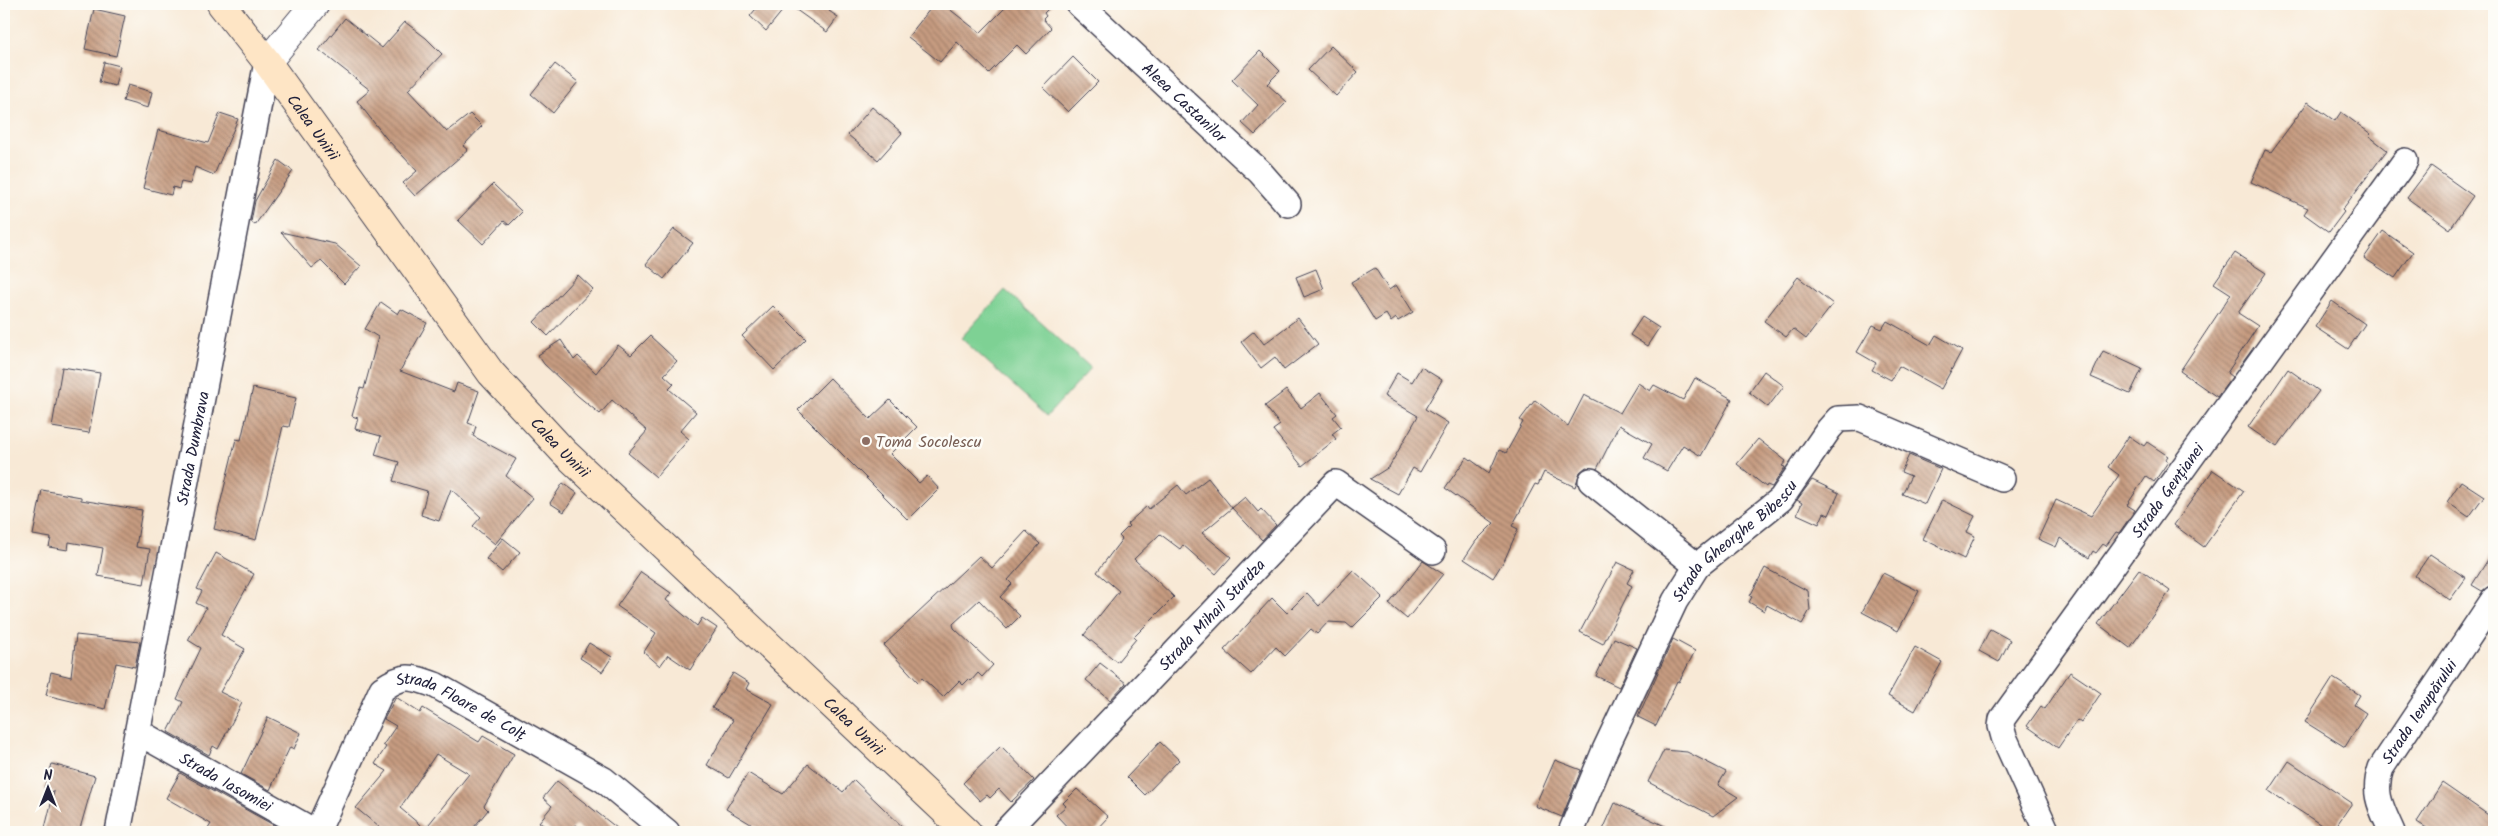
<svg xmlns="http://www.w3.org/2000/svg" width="2498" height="836" font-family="Kalam,sans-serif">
	<defs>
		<pattern id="building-back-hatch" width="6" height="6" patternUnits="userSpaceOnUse" patternTransform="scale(1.25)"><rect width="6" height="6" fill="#c69b80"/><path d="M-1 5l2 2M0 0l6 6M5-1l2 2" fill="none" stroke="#a07e6a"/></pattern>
	</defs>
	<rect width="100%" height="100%" fill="#fdfcf7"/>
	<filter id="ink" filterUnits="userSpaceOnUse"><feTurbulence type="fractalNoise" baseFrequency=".02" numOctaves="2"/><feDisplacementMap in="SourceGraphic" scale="10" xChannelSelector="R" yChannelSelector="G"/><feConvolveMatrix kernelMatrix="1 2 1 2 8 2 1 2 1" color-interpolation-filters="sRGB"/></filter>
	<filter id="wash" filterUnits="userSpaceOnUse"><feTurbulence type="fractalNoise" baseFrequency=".0096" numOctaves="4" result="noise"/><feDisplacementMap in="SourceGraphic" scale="20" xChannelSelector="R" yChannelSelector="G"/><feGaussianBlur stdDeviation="1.12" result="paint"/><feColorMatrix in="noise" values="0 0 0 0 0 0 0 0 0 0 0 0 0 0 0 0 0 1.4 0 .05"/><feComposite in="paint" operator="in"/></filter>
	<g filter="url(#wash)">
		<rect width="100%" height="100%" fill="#f8e9d6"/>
		<!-- garden -->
		<path fill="#7ed194" stroke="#507a68" d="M 1005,290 L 1091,368 L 1047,416 L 961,338 Z"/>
		<g id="blocks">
			<!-- building -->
			<path fill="url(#building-back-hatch)" fill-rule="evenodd" d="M 760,4 L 834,4 L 829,11 L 838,17 L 827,32 L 788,4 L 766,31 L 750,16 Z
				M 934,4 L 943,4 L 980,33 L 1009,4 L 1053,4 L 1044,13 L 1046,16 L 1043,19 L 1051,28 L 1026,54 L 1017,45 L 989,73 L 957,42 L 940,62 L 908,37 Z
				M 94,9 L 125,16 L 116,56 L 85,49 Z
				M 345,18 L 382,48 L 405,22 L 426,38 L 442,54 L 408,90 L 447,132 L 470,114 L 482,126 L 463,146 L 468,150 L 415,196 L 403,183 L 417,171 L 386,138 L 357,101 L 370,90 L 319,50 Z
				M 1331,46 L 1358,72 L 1336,96 L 1308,70 Z
				M 1260,51 L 1280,71 L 1267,84 L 1287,102 L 1255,135 L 1242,123 L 1258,105 L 1232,80 Z
				M 1073,57 L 1098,82 L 1068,112 L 1043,88 Z
				M 104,62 L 120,66 L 115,86 L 99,82 Z
				M 555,64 L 578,82 L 553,113 L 531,94 Z
				M 128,85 L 152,92 L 148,108 L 123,101 Z
				M 2308,102 L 2335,121 L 2341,112 L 2371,134 L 2369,136 L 2387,150 L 2342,210 L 2344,212 L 2329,232 L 2304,214 L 2308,208 L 2251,182 L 2265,150 L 2271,152 Z
				M 872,107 L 902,133 L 878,160 L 848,135 Z
				M 220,113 L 238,119 L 214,175 L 195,167 L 190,184 L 181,182 L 179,189 L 173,187 L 171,195 L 143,188 L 158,130 L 208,143 Z
				M 278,160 L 293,171 L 255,225 L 251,222 L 255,201 Z
				M 2431,166 L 2473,196 L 2450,229 L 2407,198 Z
				M 493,184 L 522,212 L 509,225 L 504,221 L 483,244 L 458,220 Z
				M 674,229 L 693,243 L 664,279 L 646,264 Z
				M 2383,231 L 2413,252 L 2395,278 L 2364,258 Z
				M 281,232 L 335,244 L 361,266 L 344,284 L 321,261 L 312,268 Z
				M 2235,253 L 2266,273 L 2238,313 L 2258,326 L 2227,373 L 2232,377 L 2217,397 L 2180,371 L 2231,294 L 2214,283 Z
				M 1375,268 L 1389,290 L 1396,285 L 1413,312 L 1398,321 L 1396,318 L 1391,322 L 1386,314 L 1375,321 L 1351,282 Z
				M 1316,269 L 1324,289 L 1304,297 L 1296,277 Z
				M 578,275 L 593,289 L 548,336 L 534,322 Z
				M 1798,277 L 1833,304 L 1806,339 L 1793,329 L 1786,337 L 1764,321 Z
				M 2332,301 L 2365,324 L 2348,349 L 2315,327 Z
				M 381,302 L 398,314 L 401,309 L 427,323 L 400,371 L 454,392 L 457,383 L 479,391 L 468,423 L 476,426 L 473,436 L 516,459 L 506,476 L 533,498 L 495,544 L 473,526 L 481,517 L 451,489 L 439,521 L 421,515 L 427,491 L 393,481 L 399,462 L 375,455 L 381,436 L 355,429 L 358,418 L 352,416 L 360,388 L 364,389 L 378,337 L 365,329 Z
				M 773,306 L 806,339 L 774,370 L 742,336 Z
				M 1642,317 L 1659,328 L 1647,346 L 1630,335 Z
				M 1298,318 L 1318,344 L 1284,370 L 1275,357 L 1261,368 L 1241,342 L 1254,331 L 1264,344 Z
				M 1887,321 L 1930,345 L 1936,335 L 1962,350 L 1941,389 L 1899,366 L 1891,380 L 1872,370 L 1876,363 L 1857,352 L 1873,325 L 1882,329 Z
				M 650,336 L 677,361 L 664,375 L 674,384 L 669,389 L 696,412 L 680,431 L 689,439 L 656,477 L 628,453 L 647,431 L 612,400 L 600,414 L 578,396 L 544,364 L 538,355 L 561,340 L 574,360 L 578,356 L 596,373 L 618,345 L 631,355 Z
				M 2103,351 L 2142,369 L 2130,394 L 2091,377 Z
				M 62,367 L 100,373 L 89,433 L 52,427 Z
				M 1421,367 L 1442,380 L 1425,409 L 1448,423 L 1420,472 L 1413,468 L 1398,494 L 1370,479 L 1389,467 L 1418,416 L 1384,396 L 1397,373 L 1412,382 Z
				M 2288,369 L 2319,391 L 2277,447 L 2248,427 Z
				M 1764,371 L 1784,386 L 1768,407 L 1749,392 Z
				M 830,378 L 870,419 L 890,400 L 917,427 L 890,454 L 919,483 L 927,476 L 939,489 L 908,520 L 798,410 Z
				M 1695,378 L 1732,399 L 1701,456 L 1683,445 L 1667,471 L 1644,458 L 1652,444 L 1619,425 L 1597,469 L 1586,467 L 1580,472 L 1575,487 L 1544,472 L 1538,485 L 1535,484 L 1512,526 L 1518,529 L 1505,559 L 1493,578 L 1464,559 L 1476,541 L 1494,523 L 1445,488 L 1467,457 L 1489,473 L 1499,450 L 1506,453 L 1523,422 L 1520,420 L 1535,400 L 1568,426 L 1584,395 L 1620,413 L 1638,383 L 1650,391 L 1654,385 L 1683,400 Z
				M 253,388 L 296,398 L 289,427 L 283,426 L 256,540 L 214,529 L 236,439 L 241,440 Z
				M 1286,390 L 1301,408 L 1320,393 L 1337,414 L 1333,417 L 1341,427 L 1332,434 L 1336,439 L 1302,466 L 1273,430 L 1280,425 L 1265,406 Z
				M 2129,436 L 2144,446 L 2147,442 L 2168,456 L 2165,460 L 2168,462 L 2154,482 L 2146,476 L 2127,505 L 2135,510 L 2119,533 L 2116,532 L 2106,546 L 2103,544 L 2096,553 L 2093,551 L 2089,558 L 2060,538 L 2056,547 L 2038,539 L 2056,500 L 2091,516 L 2119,475 L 2108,467 Z
				M 1758,439 L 1786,461 L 1782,466 L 1785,467 L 1772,487 L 1767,485 L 1766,487 L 1737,464 Z
				M 1909,455 L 1941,469 L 1925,504 L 1902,494 L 1911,476 L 1901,472 Z
				M 2213,470 L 2244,491 L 2204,547 L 2174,525 Z
				M 1208,478 L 1232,508 L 1245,497 L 1258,512 L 1261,509 L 1276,525 L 1262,540 L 1232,508 L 1202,533 L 1231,557 L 1216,574 L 1183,545 L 1180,549 L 1160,534 L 1134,559 L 1174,597 L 1134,637 L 1136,639 L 1117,662 L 1084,635 L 1119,591 L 1097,572 L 1122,539 L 1119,536 L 1129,526 L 1127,524 L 1147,506 L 1149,509 L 1178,485 L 1186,495 Z
				M 1812,480 L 1839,493 L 1829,515 L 1824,513 L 1819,524 L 1797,514 L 1802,503 L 1797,500 Z
				M 2461,481 L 2484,496 L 2469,517 L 2447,502 Z
				M 563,483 L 577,493 L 564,512 L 550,503 Z
				M 42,490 L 81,497 L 81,500 L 142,510 L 136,547 L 150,549 L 144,584 L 98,576 L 103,548 L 69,542 L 68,550 L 49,547 L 51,538 L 33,535 Z
				M 1942,500 L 1975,516 L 1967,532 L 1975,536 L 1964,559 L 1923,539 Z
				M 1026,531 L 1040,544 L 1008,580 L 1012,584 L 1000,597 L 1020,616 L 1007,629 L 979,600 L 953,624 L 954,628 L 993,665 L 982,677 L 978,673 L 971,681 L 969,679 L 963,685 L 959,681 L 943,697 L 922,678 L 918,682 L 884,645 L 979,556 L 992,568 Z
				M 503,538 L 520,552 L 502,572 L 486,559 Z
				M 2494,550 L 2494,583 L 2482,591 L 2472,585 Z
				M 216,553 L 254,574 L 221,635 L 245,649 L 220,692 L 242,703 L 218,749 L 213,746 L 209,755 L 168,732 L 183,702 L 177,699 L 201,648 L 188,640 L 206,608 L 196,603 L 202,591 L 197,589 Z
				M 2430,554 L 2466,578 L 2450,600 L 2415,576 Z
				M 1423,561 L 1443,574 L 1407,619 L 1389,604 Z
				M 1617,562 L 1634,570 L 1627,583 L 1632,586 L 1603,644 L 1580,632 Z
				M 1765,568 L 1808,591 L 1810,610 L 1802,624 L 1767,605 L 1764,611 L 1749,602 L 1752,597 L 1750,596 Z
				M 2139,569 L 2170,591 L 2130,648 L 2098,624 Z
				M 1353,570 L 1383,597 L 1352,628 L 1346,623 L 1328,622 L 1317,634 L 1311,629 L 1285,656 L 1276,647 L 1251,674 L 1224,650 L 1272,598 L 1287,613 L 1307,593 L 1319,606 Z
				M 641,572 L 671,593 L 666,600 L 697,626 L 702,618 L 717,628 L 690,670 L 668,655 L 660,666 L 644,652 L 656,633 L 617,606 Z
				M 1883,573 L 1919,591 L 1898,631 L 1862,612 Z
				M 1990,629 L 2010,640 L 1999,662 L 1979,651 Z
				M 76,635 L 140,642 L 135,667 L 116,663 L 105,709 L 46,695 L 51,672 L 71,677 Z
				M 1614,638 L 1637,648 L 1619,687 L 1596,676 Z
				M 1673,639 L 1695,651 L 1679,682 L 1677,681 L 1656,726 L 1638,717 Z
				M 589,643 L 612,657 L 602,672 L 580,658 Z
				M 1915,647 L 1942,662 L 1915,711 L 1888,696 Z
				M 1100,663 L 1126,683 L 1110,700 L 1086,680 Z
				M 2070,672 L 2101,693 L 2081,723 L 2077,720 L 2058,748 L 2027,726 L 2041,706 L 2045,709 Z
				M 733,673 L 749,683 L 746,689 L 773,704 L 729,778 L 707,765 L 733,720 L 712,708 Z
				M 2333,678 L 2360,695 L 2354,705 L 2366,713 L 2345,747 L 2305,722 Z
				M 396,697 L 420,713 L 423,708 L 479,742 L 483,736 L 514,754 L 484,806 L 488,810 L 470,832 L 385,832 L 356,808 L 387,771 L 375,764 L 386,747 L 383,745 L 396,726 L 384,719 ZM 436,754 L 469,774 L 425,829 L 400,808 Z
				M 268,717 L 301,733 L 294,749 L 290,747 L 270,790 L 241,774 Z
				M 1160,742 L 1179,760 L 1145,795 L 1127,777 Z
				M 1001,746 L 1034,780 L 1011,802 L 999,789 L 990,798 L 987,795 L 980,801 L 963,783 Z
				M 1664,750 L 1687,752 L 1726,772 L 1718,785 L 1738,797 L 1713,816 L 1648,782 Z
				M 1555,760 L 1581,770 L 1562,817 L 1535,806 Z
				M 2289,761 L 2352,803 L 2332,832 L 2269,791 Z
				M 52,764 L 95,776 L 79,832 L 44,832 L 54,792 L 44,789 Z
				M 808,764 L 843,792 L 854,780 L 908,832 L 764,832 L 726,809 L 748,773 L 783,794 Z
				M 180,773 L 286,832 L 206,832 L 211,824 L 166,798 Z
				M 557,781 L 622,832 L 585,832 L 576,825 L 570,832 L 553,832 L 539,822 L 552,806 L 543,798 Z
				M 2442,783 L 2494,819 L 2494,832 L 2433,832 L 2417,822 Z
				M 1077,789 L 1108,817 L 1094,832 L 1072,832 L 1056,815 L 1066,806 L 1063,803 Z
				M 1615,803 L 1678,832 L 1602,832 Z"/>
		</g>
	</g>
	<g filter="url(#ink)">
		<use href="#blocks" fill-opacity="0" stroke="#424052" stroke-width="1"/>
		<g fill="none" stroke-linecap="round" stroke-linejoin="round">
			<defs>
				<g id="minor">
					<path id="s1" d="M 1079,4 L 1260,172 L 1288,204"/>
					<path d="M 1591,481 L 1697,566"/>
					<path id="s2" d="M 138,732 L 315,832"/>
					<path id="s3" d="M 118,832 L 267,62"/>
					<path id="s4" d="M 317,832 L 382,689 C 403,674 411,676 435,685 L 604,780 L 667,832"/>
					<path id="s5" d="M 1005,832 L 1336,483 L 1433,551"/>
					<path id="s6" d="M 1571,832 L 1605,750 L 1675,601 L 1697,566 L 1781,499 L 1829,429 L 1838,419 L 1860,418 L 2002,479"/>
					<path id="s7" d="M 2047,832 L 2004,737 L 2001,726 L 2002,719 L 2405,161"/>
					<path id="s8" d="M 2392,832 C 2382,809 2372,794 2381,768 L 2494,599"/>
				</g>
				<path id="tertiary" d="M 267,62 L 315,4"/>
				<g id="secondary">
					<path id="s9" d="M 221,4 L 267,62 L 491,373 L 564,452 L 967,832"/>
				</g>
			</defs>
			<!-- minor casing -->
			<use href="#minor" stroke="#424052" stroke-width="28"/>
			<!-- tertiary casing -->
			<use href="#tertiary" stroke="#424052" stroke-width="30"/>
			<!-- secondary casing -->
			<use href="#secondary" stroke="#424052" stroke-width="30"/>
			<!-- minor -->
			<use href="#minor" stroke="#fff" stroke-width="25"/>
			<!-- tertiary -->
			<use href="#tertiary" stroke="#fff" stroke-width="28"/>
			<!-- secondary -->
			<use href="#secondary" stroke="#fee5c5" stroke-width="28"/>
		</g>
	</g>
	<!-- markers -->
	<circle fill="#8d6e63" stroke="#fdfcf7" stroke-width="2" cx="866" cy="441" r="5"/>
	<g text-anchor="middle" stroke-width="5" stroke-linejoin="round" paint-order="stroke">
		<!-- street labels -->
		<g font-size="16" fill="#22223b" stroke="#fdfcf7">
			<text dy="6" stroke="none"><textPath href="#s1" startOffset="144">Aleea Castanilor</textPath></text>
			<text dy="6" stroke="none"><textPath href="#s9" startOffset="154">Calea Unirii</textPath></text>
			<text dy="6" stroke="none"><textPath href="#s3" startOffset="391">Strada Dumbrava</textPath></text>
			<text dy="6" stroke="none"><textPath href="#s9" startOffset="559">Calea Unirii</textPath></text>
			<text dy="6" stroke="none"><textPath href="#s7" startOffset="405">Strada Gențianei</textPath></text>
			<text dy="6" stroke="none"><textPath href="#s6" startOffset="339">Strada Gheorghe Bibescu</textPath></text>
			<text dy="6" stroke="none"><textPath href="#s5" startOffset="300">Strada Mihail Sturdza</textPath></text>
			<text dy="6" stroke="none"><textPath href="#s4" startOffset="245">Strada Floare de Colț</textPath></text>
			<text dy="6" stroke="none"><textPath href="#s8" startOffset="135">Strada Ienupărului</textPath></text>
			<text dy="6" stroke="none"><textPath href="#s9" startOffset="964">Calea Unirii</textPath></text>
			<text dy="6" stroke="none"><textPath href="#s2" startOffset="101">Strada Iasomiei</textPath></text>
		</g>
		<!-- education labels -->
		<g font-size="16" fill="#785e54" stroke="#fdfcf7" text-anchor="start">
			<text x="876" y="447">Toma Socolescu</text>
		</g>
	</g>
	<!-- margin -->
	<rect width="2498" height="836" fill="none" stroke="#fdfcf7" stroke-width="20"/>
	<!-- north arrow -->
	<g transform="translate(48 788)" stroke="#fdfcf7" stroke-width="4" paint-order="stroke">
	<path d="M0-4L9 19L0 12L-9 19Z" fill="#22223b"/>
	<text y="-8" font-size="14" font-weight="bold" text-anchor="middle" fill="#22223b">N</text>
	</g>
</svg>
